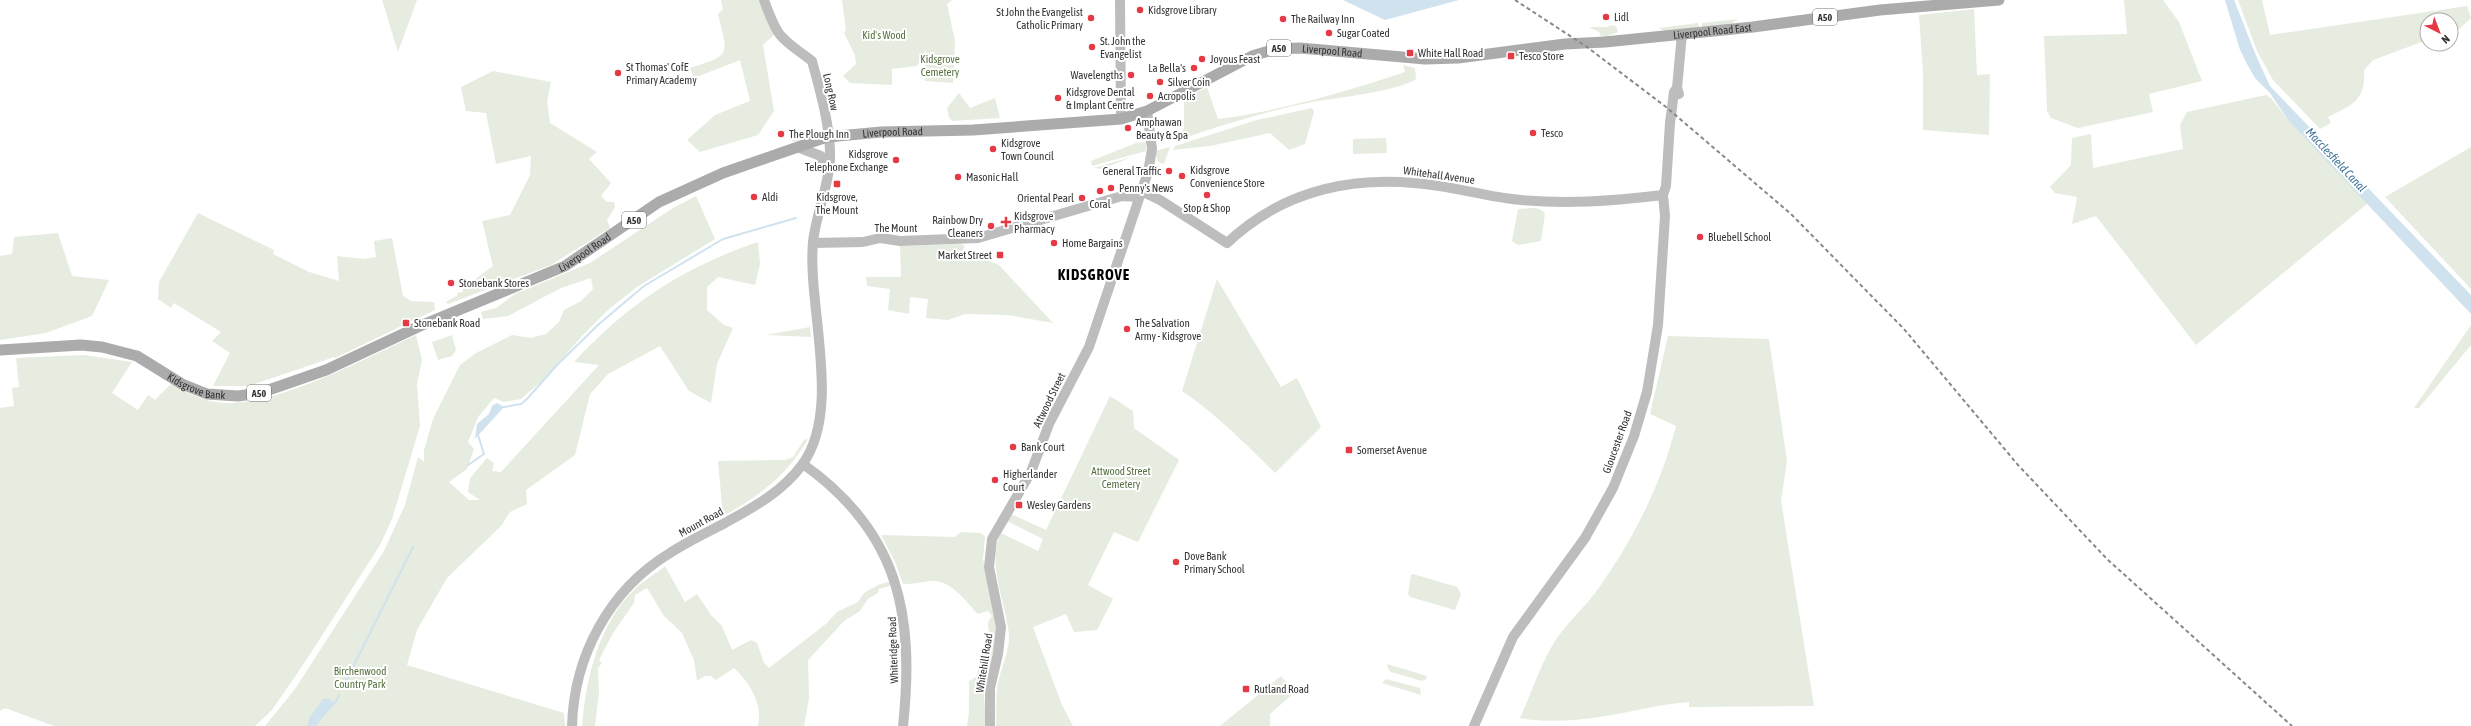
<svg xmlns="http://www.w3.org/2000/svg" width="2471" height="726" font-family="'Asap Condensed',sans-serif">
	<rect width="100%" height="100%" fill="#fff"/>
	<!-- green -->
	<path fill="#e6ecdf" d="M 382,0 L 417,0 L 398,52 Z
		M 721,0 L 764,0 L 777,32 L 763,45 L 774,111 L 758,135 L 700,152 L 687,140 L 715,115 L 750,101 L 740,60 L 694,78 L 690,68 C 732,55 728,55 718,14 L 723,9 Z
		M 842,0 L 952,0 L 947,4 L 955,41 L 953,83 L 925,81 L 926,50 L 917,66 L 892,69 L 892,85 L 850,83 L 843,76 L 856,64 L 855,55 L 844,33 L 846,30 Z
		M 2124,0 L 2163,0 L 2179,22 L 2202,81 L 2149,94 L 2153,112 L 2078,128 L 2051,118 L 2047,111 L 2044,36 L 2127,34 Z
		M 2238,0 L 2262,0 L 2270,35 L 2467,6 L 2471,18 L 2459,29 L 2451,33 L 2451,20 L 2427,20 L 2427,40 L 2373,60 L 2364,70 C 2366,101 2352,105 2328,117 L 2331,123 L 2320,129 L 2273,80 L 2257,51 Z
		M 1974,9 L 1977,75 L 1990,74 L 1989,135 L 1923,130 L 1923,72 L 1919,15 Z
		M 1738,19 L 1731,24 L 1702,27 L 1702,23 Z
		M 1698,23 L 1699,28 L 1664,31 L 1659,28 Z
		M 1610,25 L 1616,26 L 1618,32 L 1602,38 L 1599,32 L 1589,27 L 1608,27 Z
		M 1403,65 L 1415,68 L 1416,79 C 1399,91 1336,98 1312,102 C 1268,111 1224,124 1182,139 L 1177,139 L 1184,128 L 1184,99 L 1207,87 L 1218,119 C 1281,111 1344,92 1405,72 Z
		M 493,71 L 551,82 L 547,101 L 550,123 L 597,152 L 589,159 L 611,183 L 601,196 L 607,202 L 614,202 L 615,207 L 607,220 L 610,228 L 551,265 L 448,304 L 446,302 L 458,295 L 457,293 L 463,292 L 463,288 L 493,266 L 482,221 L 510,215 L 530,175 L 531,156 L 496,164 L 486,113 L 466,111 L 461,87 Z
		M 959,93 L 970,108 L 995,98 L 1000,118 L 952,121 L 949,117 L 947,108 Z
		M 2266,95 L 2271,98 L 2288,120 L 2368,203 L 2196,345 L 2096,216 L 2072,224 L 2077,197 L 2055,193 L 2050,187 L 2071,165 L 2072,138 L 2091,134 L 2093,168 L 2183,149 L 2180,125 L 2187,112 Z
		M 1312,108 L 1314,112 L 1305,144 L 1289,150 L 1270,133 L 1210,146 L 1173,150 L 1175,146 L 1257,120 Z
		M 813,131 L 815,135 L 793,142 L 792,140 Z
		M 1386,138 L 1387,153 L 1353,154 L 1353,139 Z
		M 1146,142 L 1146,151 L 1092,166 L 1091,161 L 1136,143 Z
		M 1170,147 L 1164,164 L 1158,162 L 1155,151 Z
		M 2471,147 L 2471,289 L 2385,197 Z
		M 1132,157 L 1102,169 L 1093,168 Z
		M 696,196 L 715,239 L 637,287 L 609,309 L 583,335 L 544,379 L 521,399 L 504,402 L 494,398 L 478,417 L 468,442 L 474,449 L 467,469 L 449,482 L 469,500 L 480,500 L 468,492 L 470,478 L 487,458 L 494,463 L 492,471 L 501,472 L 599,365 L 574,362 C 629,303 682,268 758,242 L 760,264 L 755,285 L 718,277 L 707,287 L 707,310 L 724,325 L 733,328 L 717,364 L 711,403 L 689,391 L 660,346 L 608,374 L 590,394 L 575,455 L 526,490 L 527,504 L 510,512 L 501,526 L 447,578 L 417,630 L 407,665 L 564,713 L 565,726 L 265,726 L 295,689 L 384,551 L 405,505 L 418,457 L 424,462 L 424,450 L 433,419 L 460,365 L 476,353 L 512,335 L 531,338 L 546,334 L 559,322 L 564,310 L 581,301 L 593,289 L 591,278 L 561,288 L 508,316 L 483,319 L 481,312 L 496,308 L 515,294 L 590,263 L 673,208 Z
		M 1518,209 C 1527,209 1540,205 1545,214 L 1541,241 L 1518,245 L 1512,241 Z
		M 198,213 L 274,250 L 273,254 L 309,272 L 339,281 L 337,256 L 364,259 L 376,257 L 374,241 L 392,238 L 403,296 L 411,301 L 434,302 L 435,310 L 335,358 L 334,357 L 249,386 L 213,386 L 230,353 L 212,341 L 221,332 L 174,303 L 171,308 L 158,299 L 159,282 Z
		M 58,233 L 72,276 L 109,280 L 92,316 L 46,333 L 0,340 L 0,256 L 12,254 L 14,237 Z
		M 961,244 L 965,246 L 963,250 L 999,265 L 1053,323 L 1008,315 L 965,314 L 948,320 L 926,318 L 928,299 L 910,297 L 909,314 L 888,310 L 890,289 L 867,286 L 866,277 L 901,277 L 900,246 Z
		M 1217,279 L 1281,387 L 1297,378 L 1321,427 L 1275,473 C 1245,443 1216,414 1182,391 Z
		M 2471,325 L 2471,345 L 2419,408 L 2414,408 Z
		M 810,327 L 811,337 L 766,335 Z
		M 416,335 L 422,360 L 417,384 L 420,426 L 392,519 L 380,545 L 305,662 L 272,710 L 255,726 L 54,726 L 5,708 L 0,711 L 0,408 L 14,406 L 12,388 L 19,387 L 16,358 L 84,355 L 132,362 L 112,393 L 138,410 L 148,395 L 155,400 L 171,384 C 188,393 204,402 225,403 C 277,406 368,357 416,335 Z
		M 452,335 L 456,350 L 452,356 L 438,360 L 432,342 Z
		M 1668,336 L 1769,339 L 1787,461 L 1781,501 L 1814,706 L 1689,707 L 1689,702 C 1678,703 1668,704 1658,706 C 1612,715 1565,726 1520,718 C 1532,692 1541,662 1557,638 C 1569,621 1586,606 1598,589 C 1633,540 1661,485 1676,426 L 1650,414 Z
		M 1110,396 L 1133,411 L 1134,428 L 1179,460 L 1138,542 L 1114,532 L 1088,585 L 1113,599 L 1097,630 L 1074,632 L 1066,614 L 1033,627 L 1062,705 L 1073,726 L 996,726 C 997,712 995,697 998,683 C 1001,668 1010,650 1009,635 C 1006,603 986,563 1001,533 L 1038,551 L 1043,539 L 1007,521 L 1011,514 L 1046,530 Z
		M 808,439 C 786,476 760,496 723,516 L 718,461 L 785,460 L 793,457 L 804,440 Z
		M 961,532 L 981,533 L 985,537 L 983,559 L 994,604 L 998,640 L 984,695 L 986,726 L 967,726 L 969,712 L 969,681 L 976,677 L 985,646 L 994,639 C 988,631 985,624 992,616 L 988,611 L 978,614 C 966,602 951,579 931,581 C 921,582 913,584 903,584 L 895,562 L 881,535 L 955,537 Z
		M 665,566 L 685,602 L 697,594 L 711,615 L 722,626 L 732,650 L 751,640 L 757,643 L 764,663 L 769,668 L 827,623 L 837,612 L 858,602 L 864,593 L 878,585 L 894,580 L 896,584 L 879,589 L 878,593 L 868,599 L 860,611 L 844,621 L 808,660 L 809,698 L 804,726 L 758,726 C 763,704 750,683 734,668 L 716,680 L 711,676 L 705,676 L 697,681 L 694,660 L 682,633 L 664,616 L 647,588 L 635,595 L 634,603 L 613,633 L 599,660 L 602,663 L 598,668 L 599,692 L 595,726 L 582,726 C 586,678 599,622 636,588 C 644,580 656,574 665,566 Z
		M 1413,574 L 1457,587 L 1461,594 L 1455,610 L 1410,597 L 1408,594 L 1411,575 Z
		M 1387,664 L 1427,676 L 1426,679 L 1422,681 L 1391,672 L 1388,669 Z
		M 1281,676 L 1295,692 L 1270,714 L 1270,726 L 1220,726 Z
		M 1386,679 L 1420,688 L 1421,695 L 1382,683 Z"/>
	<!-- water -->
	<path fill="#cfe2ee" d="M 1343,0 L 1459,0 L 1385,20 Z
		M 2225,0 L 2234,0 L 2257,58 L 2270,86 L 2471,295 L 2471,314 L 2288,120 L 2270,93 L 2255,78 L 2247,64 L 2240,50 Z
		M 497,403 L 504,407 L 475,439 L 477,424 L 489,414 L 492,406 Z
		M 323,699 L 329,699 L 335,703 L 316,726 L 307,726 L 310,717 Z"/>
	<g fill="none" stroke-linecap="round" stroke-linejoin="round">
		<!-- stream -->
		<path stroke="#cfe2ee" stroke-width="2" d="M 504,407 L 521,404 L 527,399 L 557,365 L 599,324 L 644,286 L 723,239 L 796,218
			M 468,465 L 484,454 L 478,435
			M 343,687 L 413,547
			M 335,703 L 339,695"/>
		<!-- secondary -->
		<path stroke="#bdbdbd" stroke-width="10" d="M 1120,0 L 1121,119
			M 1679,94 L 1677,88 L 1682,34
			M 797,147 L 821,156 L 827,172
			M 1141,191 L 1160,200 L 1227,243 C 1279,194 1343,177 1414,183 C 1447,185 1479,195 1512,199 C 1563,205 1613,201 1663,195
			M 813,243 L 863,242 L 880,238 L 900,241 L 978,238 L 1122,196 L 1139,197
			M 803,464 C 899,532 915,615 903,726
			M 572,726 C 574,656 609,590 670,553 C 687,542 706,533 725,523 C 754,507 782,492 802,465 C 843,409 807,307 813,242 C 816,213 829,187 830,158 C 831,129 820,90 812,61 C 780,37 778,39 764,0
			M 990,726 L 990,688 L 998,654 L 1001,627 L 989,567 L 992,539 L 1031,472 L 1049,424 L 1089,347 L 1148,172 L 1152,149 L 1147,111
			M 1474,726 L 1513,637 L 1585,538 L 1613,488 L 1634,436 L 1647,392 L 1658,325 L 1665,216 L 1663,195 L 1666,186 L 1670,123 L 1674,92 L 1677,88"/>
		<!-- primary -->
		<path stroke="#ababab" stroke-width="11" id="s1" d="M 0,350 L 81,345 L 102,347 L 137,356 L 182,384 L 207,394 L 238,396 L 260,393 L 326,370 L 420,326 L 565,266 L 659,202 L 723,173 L 818,140 L 828,137 L 881,132 L 973,130 L 1121,119 L 1147,111 L 1252,56 L 1275,49 L 1300,48 L 1425,59 L 1458,58 L 1565,44 L 1605,42 L 1753,27 L 1880,10 L 1999,0"/>
		<!-- rail -->
		<path stroke="#888" stroke-width="2" stroke-dasharray="4 3" stroke-linecap="butt" d="M 1515,0 L 1587,47 L 1666,107 L 1791,214 L 1904,329 L 2018,465 L 2107,559 L 2292,726"/>
	</g>
	<!-- markers -->
	<g fill="#e63946" stroke="#fff" stroke-width="1.5">
		<circle cx="1140" cy="10" r="4"/>
		<circle cx="1606" cy="17" r="4"/>
		<circle cx="1091" cy="18" r="4"/>
		<circle cx="1283" cy="19" r="4"/>
		<circle cx="1329" cy="33" r="4"/>
		<circle cx="1092" cy="47" r="4"/>
		<rect x="1406" y="49" width="8" height="8" rx="2"/>
		<rect x="1507" y="52" width="8" height="8" rx="2"/>
		<circle cx="1202" cy="59" r="4"/>
		<circle cx="1194" cy="68" r="4"/>
		<circle cx="618" cy="73" r="4"/>
		<circle cx="1131" cy="75" r="4"/>
		<circle cx="1160" cy="82" r="4"/>
		<circle cx="1150" cy="96" r="4"/>
		<circle cx="1058" cy="98" r="4"/>
		<circle cx="1128" cy="128" r="4"/>
		<circle cx="1533" cy="133" r="4"/>
		<circle cx="781" cy="134" r="4"/>
		<circle cx="993" cy="149" r="4"/>
		<circle cx="896" cy="160" r="4"/>
		<circle cx="1169" cy="171" r="4"/>
		<circle cx="1182" cy="176" r="4"/>
		<circle cx="958" cy="177" r="4"/>
		<rect x="833" y="180" width="8" height="8" rx="2"/>
		<circle cx="1111" cy="188" r="4"/>
		<circle cx="1100" cy="191" r="4"/>
		<circle cx="1207" cy="195" r="4"/>
		<circle cx="754" cy="197" r="4"/>
		<circle cx="1082" cy="198" r="4"/>
		<path d="M1004 216h4v4h4v4h-4v4h-4v-4h-4v-4h4z"/>
		<circle cx="991" cy="226" r="4"/>
		<circle cx="1700" cy="237" r="4"/>
		<circle cx="1054" cy="243" r="4"/>
		<rect x="996" y="251" width="8" height="8" rx="2"/>
		<circle cx="451" cy="283" r="4"/>
		<rect x="402" y="319" width="8" height="8" rx="2"/>
		<circle cx="1127" cy="329" r="4"/>
		<circle cx="1013" cy="447" r="4"/>
		<rect x="1345" y="446" width="8" height="8" rx="2"/>
		<circle cx="995" cy="480" r="4"/>
		<rect x="1015" y="501" width="8" height="8" rx="2"/>
		<circle cx="1176" cy="562" r="4"/>
		<rect x="1242" y="685" width="8" height="8" rx="2"/>
	</g>
	<g text-anchor="middle" stroke-width="4" stroke-linejoin="round" paint-order="stroke">
		<!-- shield labels -->
		<g fill="#fff" stroke="#707070" stroke-width="1">
			<rect x="1813" y="9" width="24" height="16" rx="3"/>
			<rect x="1267" y="40" width="24" height="16" rx="3"/>
			<rect x="622" y="212" width="24" height="16" rx="3"/>
			<rect x="247" y="385" width="24" height="16" rx="3"/>
		</g>
		<g font-size="10" font-weight="bold" fill="#333">
			<text x="1825" y="21">A50</text>
			<text x="1279" y="52">A50</text>
			<text x="634" y="224">A50</text>
			<text x="259" y="397">A50</text>
		</g>
		<!-- poi labels -->
		<g font-size="11" fill="#333" stroke="#fff" text-anchor="start">
			<text x="1148" y="14">Kidsgrove Library</text>
			<text x="1083" y="16" text-anchor="end">St John the Evangelist<tspan x="1083" dy="13">Catholic Primary</tspan></text>
			<text x="1614" y="21">Lidl</text>
			<text x="1291" y="23">The Railway Inn</text>
			<text x="1337" y="37">Sugar Coated</text>
			<text x="1100" y="45">St. John the<tspan x="1100" dy="13">Evangelist</tspan></text>
			<text x="1418" y="57">White Hall Road</text>
			<text x="1519" y="60">Tesco Store</text>
			<text x="1210" y="63">Joyous Feast</text>
			<text x="626" y="71">St Thomas' CofE<tspan x="626" dy="13">Primary Academy</tspan></text>
			<text x="1186" y="72" text-anchor="end">La Bella's</text>
			<text x="1123" y="79" text-anchor="end">Wavelengths</text>
			<text x="1168" y="86">Silver Coin</text>
			<text x="1066" y="96">Kidsgrove Dental<tspan x="1066" dy="13">&amp; Implant Centre</tspan></text>
			<text x="1158" y="100">Acropolis</text>
			<text x="1136" y="126">Amphawan<tspan x="1136" dy="13">Beauty &amp; Spa</tspan></text>
			<text x="1541" y="137">Tesco</text>
			<text x="789" y="138">The Plough Inn</text>
			<text x="1001" y="147">Kidsgrove<tspan x="1001" dy="13">Town Council</tspan></text>
			<text x="888" y="158" text-anchor="end">Kidsgrove<tspan x="888" dy="13">Telephone Exchange</tspan></text>
			<text x="1190" y="174">Kidsgrove<tspan x="1190" dy="13">Convenience Store</tspan></text>
			<text x="1161" y="175" text-anchor="end">General Traffic</text>
			<text x="966" y="181">Masonic Hall</text>
			<text x="1119" y="192">Penny's News</text>
			<text x="762" y="201">Aldi</text>
			<text x="837" y="201" text-anchor="middle">Kidsgrove,<tspan x="837" dy="13">The Mount</tspan></text>
			<text x="1074" y="202" text-anchor="end">Oriental Pearl</text>
			<text x="1100" y="208" text-anchor="middle">Coral</text>
			<text x="1207" y="212" text-anchor="middle">Stop &amp; Shop</text>
			<text x="1014" y="220">Kidsgrove<tspan x="1014" dy="13">Pharmacy</tspan></text>
			<text x="983" y="224" text-anchor="end">Rainbow Dry<tspan x="983" dy="13">Cleaners</tspan></text>
			<text x="1708" y="241">Bluebell School</text>
			<text x="1062" y="247">Home Bargains</text>
			<text x="992" y="259" text-anchor="end">Market Street</text>
			<text x="459" y="287">Stonebank Stores</text>
			<text x="414" y="327">Stonebank Road</text>
			<text x="1135" y="327">The Salvation<tspan x="1135" dy="13">Army - Kidsgrove</tspan></text>
			<text x="1021" y="451">Bank Court</text>
			<text x="1357" y="454">Somerset Avenue</text>
			<text x="1003" y="478">Higherlander<tspan x="1003" dy="13">Court</tspan></text>
			<text x="1027" y="509">Wesley Gardens</text>
			<text x="1184" y="560">Dove Bank<tspan x="1184" dy="13">Primary School</tspan></text>
			<text x="1254" y="693">Rutland Road</text>
		</g>
		<!-- street labels -->
		<g font-size="11" fill="#333" stroke="#fff">
			<text dy="4" stroke="none"><textPath href="#s1" startOffset="1800">Liverpool Road East</textPath></text>
			<text dy="4" stroke="none"><textPath href="#s1" startOffset="1418">Liverpool Road</textPath></text>
			<text transform="translate(831 92) rotate(78)" y="4">Long Row</text>
			<text dy="4" stroke="none"><textPath href="#s1" startOffset="962">Liverpool Road</textPath></text>
			<text transform="translate(1439 175) rotate(8)" y="4">Whitehall Avenue</text>
			<text x="896" y="232">The Mount</text>
			<text dy="4" stroke="none"><textPath href="#s1" startOffset="626">Liverpool Road</textPath></text>
			<text dy="4" stroke="none"><textPath href="#s1" startOffset="206">Kidsgrove Bank</textPath></text>
			<text transform="translate(1049 400) rotate(-64)" y="4">Attwood Street</text>
			<text transform="translate(1617 442) rotate(-70)" y="4">Gloucester Road</text>
			<text transform="translate(701 522) rotate(-29)" y="4">Mount Road</text>
			<text transform="translate(893 650) rotate(-92)" y="4">Whiteridge Road</text>
			<text transform="translate(984 663) rotate(-81)" y="4">Whitehill Road</text>
		</g>
		<!-- park labels -->
		<g font-size="11" fill="#56703f" stroke="#fff">
			<text x="884" y="39">Kid's Wood</text>
			<text x="940" y="63">Kidsgrove<tspan x="940" dy="13">Cemetery</tspan></text>
			<text x="1121" y="475">Attwood Street<tspan x="1121" dy="13">Cemetery</tspan></text>
			<text x="360" y="675">Birchenwood<tspan x="360" dy="13">Country Park</tspan></text>
		</g>
		<!-- water labels -->
		<g font-size="12" font-style="italic" fill="#3f7597" stroke="#fff">
			<text transform="translate(2336 160) rotate(47)" y="4">Macclesfield Canal</text>
		</g>
		<!-- district labels -->
		<g font-size="15" font-weight="bold" letter-spacing="1" fill="#000" stroke="#fff">
			<text x="1094" y="280">KIDSGROVE</text>
		</g>
	</g>
	<!-- north arrow -->
	<g transform="translate(2439 32) rotate(138)"><circle r="19" fill="#ffffff" stroke="#adadad"/>
	<path d="M0-3L7 15L0 10L-7 15Z" fill="#e63946"/>
	<text y="-6" font-size="11" font-weight="bold" text-anchor="middle" fill="#333333">N</text>
	</g>
</svg>
